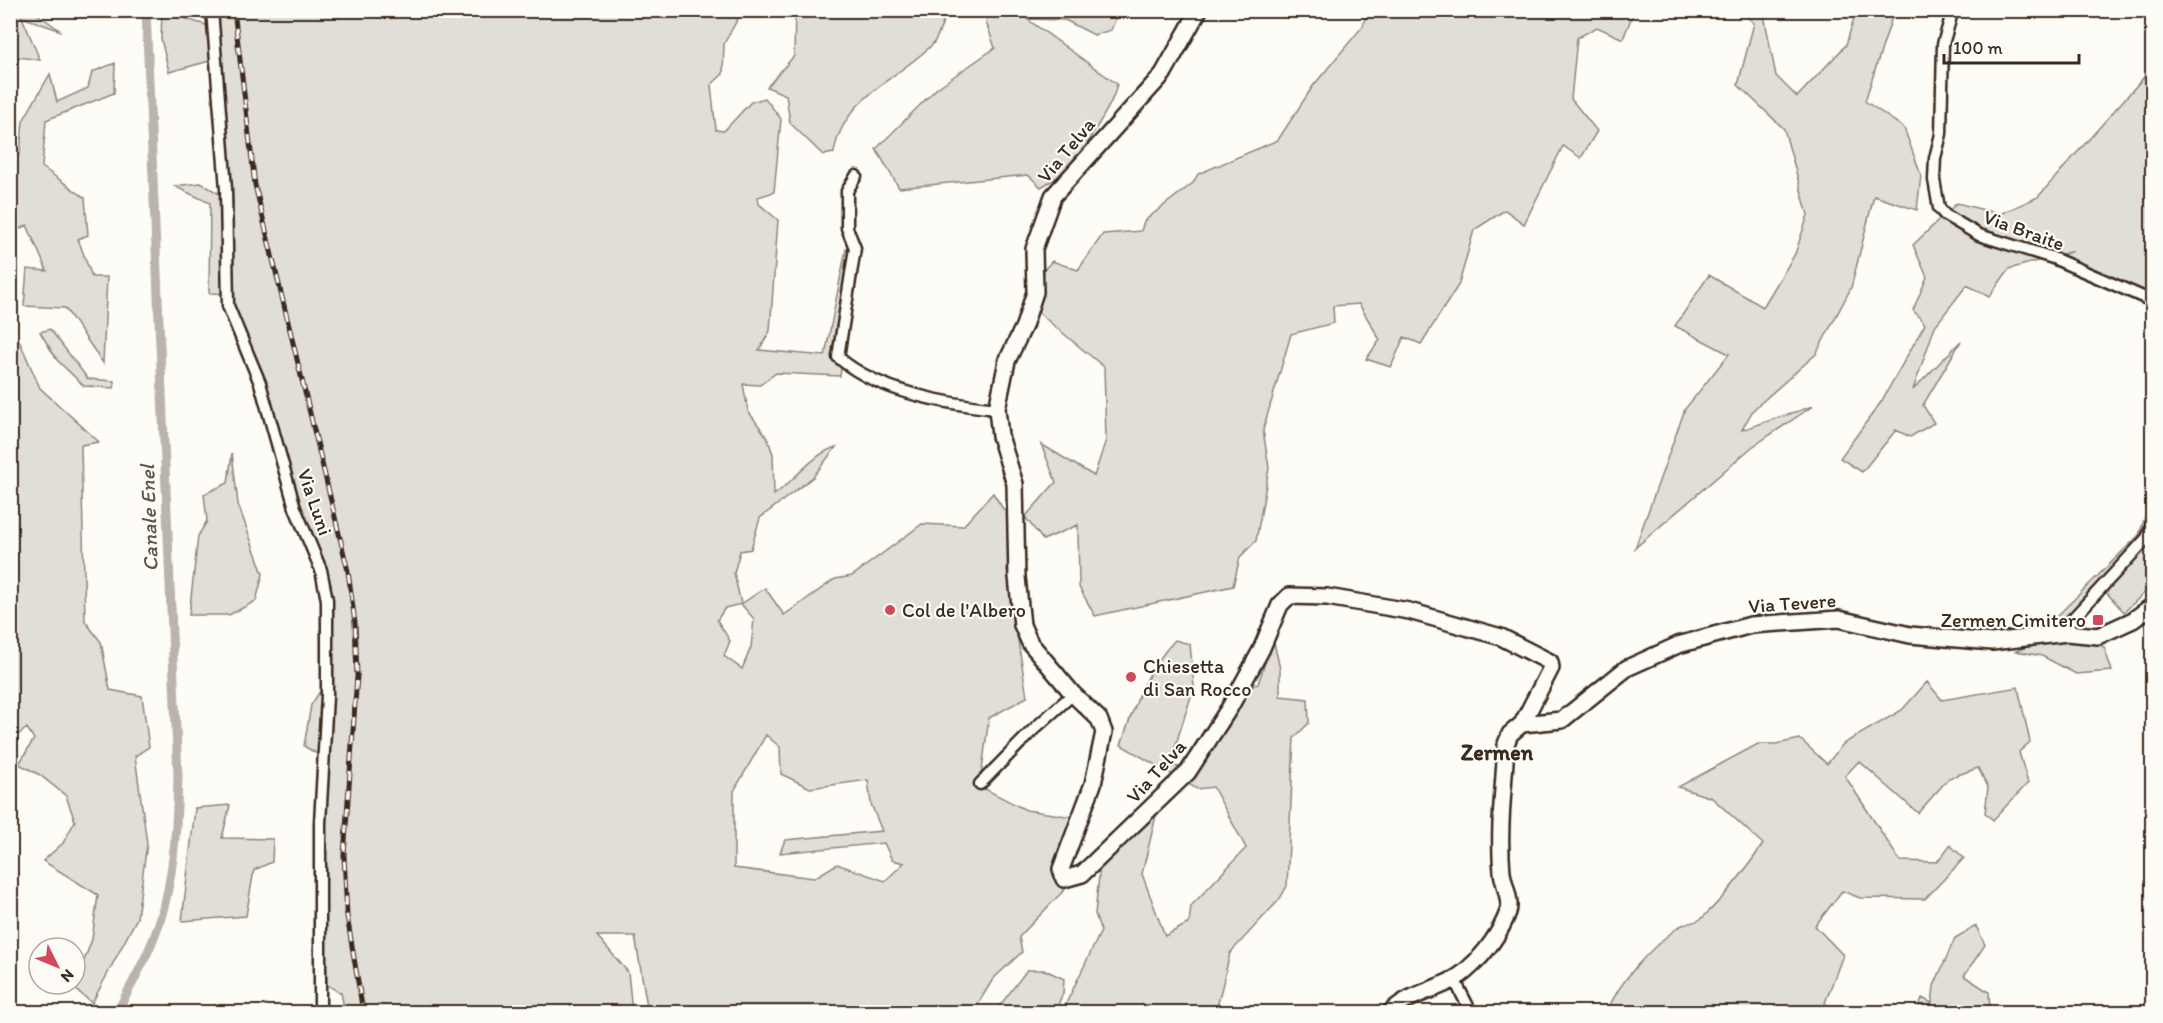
<svg xmlns="http://www.w3.org/2000/svg" width="2163" height="1023" font-family="Itim,sans-serif">
	<rect width="100%" height="100%" fill="#fdfcf7"/>
	<filter id="ink" filterUnits="userSpaceOnUse"><feTurbulence type="fractalNoise" baseFrequency=".0167" numOctaves="2"/><feDisplacementMap in="SourceGraphic" scale="12" xChannelSelector="R" yChannelSelector="G"/><feConvolveMatrix kernelMatrix="1 2 1 2 8 2 1 2 1" color-interpolation-filters="sRGB"/></filter>
	<g filter="url(#ink)">
		<!-- green -->
		<path fill="#e1ded7" stroke="#8e847a" stroke-width="1.5" fill-rule="evenodd" d="M 11,10 L 33,11 L 61,31 L 22,17 L 40,60 L 19,57 L 11,77 Z
			M 230,10 L 742,11 L 724,44 L 723,74 L 711,85 L 716,130 L 724,131 L 751,102 L 765,98 L 781,119 L 774,192 L 758,197 L 759,204 L 778,220 L 770,331 L 759,350 L 825,356 L 846,249 L 858,258 L 840,376 L 776,373 L 760,385 L 743,384 L 748,411 L 767,437 L 773,454 L 774,495 C 794,481 814,453 836,447 L 813,477 L 760,518 L 751,549 L 740,551 L 734,573 L 741,604 L 765,588 L 784,615 L 835,579 L 852,576 L 922,524 L 963,526 L 993,493 L 1003,509 L 1017,516 L 1007,570 L 1027,697 L 989,718 L 980,784 L 985,789 L 1026,810 L 1074,817 L 1057,866 L 1066,888 L 1019,937 L 1022,952 L 993,979 L 973,1012 L 648,1012 L 635,936 L 597,936 L 628,972 L 632,1012 L 345,1012 L 341,993 L 327,985 L 324,910 L 324,758 L 304,746 L 311,705 L 328,679 L 331,585 L 311,540 L 233,311 L 232,294 L 209,293 L 210,203 L 174,186 L 201,183 L 233,202 L 217,59 L 169,72 L 161,39 L 162,11 L 184,11 L 186,19 L 206,25 ZM 741,604 L 754,619 L 751,647 L 742,669 L 724,656 L 730,641 L 717,620 L 725,608 ZM 766,735 L 780,747 L 781,774 L 810,788 L 868,780 L 871,804 L 882,831 L 785,840 L 780,853 L 884,843 L 892,860 L 904,863 L 885,881 L 837,864 L 814,878 L 734,868 L 734,791 Z
			M 795,11 L 947,11 C 943,21 939,37 932,45 C 897,79 842,99 834,153 L 823,155 L 790,123 L 786,95 L 767,87 L 794,56 Z
			M 988,11 L 1119,11 L 1111,30 L 1094,35 L 1065,20 L 1027,19 L 1117,84 C 1111,113 1087,134 1079,164 L 1041,187 L 1028,175 L 899,188 L 876,149 L 937,88 L 995,48 L 986,22 Z
			M 1367,11 L 1634,11 L 1623,39 L 1597,27 L 1577,38 L 1571,99 L 1597,131 L 1581,158 L 1563,146 L 1524,224 L 1505,210 L 1474,230 L 1459,284 L 1421,344 L 1404,337 L 1391,367 L 1366,359 L 1380,340 L 1359,304 L 1333,306 L 1334,323 L 1291,334 L 1263,430 L 1269,468 L 1256,541 L 1240,557 L 1233,586 L 1095,616 L 1079,587 L 1078,525 L 1043,540 L 1025,517 L 1056,482 L 1041,444 L 1094,476 L 1106,440 L 1104,367 L 1035,310 L 1040,274 L 1052,261 L 1078,270 L 1103,234 L 1141,231 L 1144,221 L 1193,183 L 1198,174 L 1278,140 L 1313,86 L 1363,26 Z
			M 1740,11 L 1760,11 L 1764,15 L 1776,76 L 1797,97 L 1846,45 L 1856,11 L 1894,11 L 1865,101 L 1904,128 L 1921,175 L 1917,210 L 1874,196 L 1851,288 L 1816,354 L 1753,410 L 1742,430 L 1813,406 L 1752,447 L 1635,548 L 1685,409 L 1729,354 L 1675,326 L 1709,275 L 1763,307 L 1795,254 L 1808,215 L 1784,129 L 1738,85 L 1754,23 Z
			M 2152,60 L 2152,301 L 2053,258 L 2073,251 L 2009,269 L 1989,297 L 1967,285 L 1935,326 L 1913,390 L 1961,341 L 1923,405 L 1934,423 L 1910,437 L 1896,430 L 1862,472 L 1840,458 L 1881,402 L 1925,324 L 1913,310 L 1927,277 L 1913,245 L 1957,203 L 2000,214 L 2038,197 L 2144,77 Z
			M 115,63 L 114,93 L 46,120 L 42,167 L 85,198 L 88,235 L 78,239 L 92,277 L 107,277 L 103,363 L 65,308 L 24,306 L 27,269 L 47,271 L 27,225 L 11,234 L 11,166 L 20,153 L 23,121 L 50,74 L 57,102 L 88,88 L 92,72 Z
			M 50,329 L 88,379 L 114,381 L 114,388 L 84,386 L 57,360 L 40,332 Z
			M 11,333 L 18,338 L 40,388 L 99,442 L 81,445 L 85,621 L 101,642 L 110,690 L 142,696 L 149,747 L 135,756 L 147,843 L 137,918 L 92,1003 L 74,988 L 92,939 L 98,895 L 43,861 L 63,843 L 75,821 L 66,796 L 40,775 L 19,764 L 34,739 L 27,728 L 11,740 Z
			M 232,453 L 238,504 L 263,574 L 256,601 L 229,615 L 189,615 L 198,536 L 207,521 L 204,494 L 228,483 Z
			M 2152,496 L 2152,536 L 2059,624 L 2104,647 L 2112,671 L 2076,674 L 2042,656 L 2016,651 L 2045,640 L 2048,625 L 2139,535 Z
			M 2152,542 L 2152,586 L 2124,612 L 2103,589 Z
			M 1273,638 L 1280,669 L 1280,696 L 1308,699 L 1309,723 L 1294,738 L 1287,886 L 1279,900 L 1230,953 L 1216,1012 L 1109,1012 L 1099,1010 L 1098,1012 L 1062,1012 L 1101,931 L 1095,914 L 1101,857 L 1160,799 L 1142,874 L 1165,936 L 1189,923 L 1191,906 L 1246,848 L 1213,787 L 1197,789 L 1121,745 C 1134,706 1146,670 1175,640 L 1190,644 L 1194,687 L 1169,766 L 1182,767 L 1227,696 L 1258,684 Z
			M 1927,682 L 1942,700 L 2018,687 L 2030,742 L 2019,752 L 2028,783 L 1993,820 L 1985,813 L 1988,787 L 1978,768 L 1949,778 L 1918,813 L 1859,761 L 1845,776 L 1900,861 L 1937,862 L 1950,845 L 1964,858 L 1925,899 L 1860,898 L 1842,891 L 1815,926 L 1843,955 L 1825,1003 L 1836,1012 L 1699,1012 L 1700,1008 L 1688,1012 L 1607,1012 C 1619,981 1650,949 1677,928 C 1684,922 1695,924 1702,918 C 1726,896 1745,871 1763,844 L 1712,798 L 1678,787 L 1758,744 L 1776,744 L 1800,739 L 1827,764 L 1843,744 L 1902,710 Z
			M 230,805 L 222,838 L 273,839 L 272,862 L 254,870 L 246,916 L 182,921 L 195,808 Z
			M 1976,926 L 1985,945 L 1964,976 L 1989,992 L 1990,1012 L 1917,1012 L 1922,998 L 1932,1003 L 1934,986 L 1955,938 Z
			M 1027,970 L 1045,970 L 1064,979 L 1063,993 L 1055,1012 L 995,1012 Z"/>
		<g fill="none" stroke-linecap="round" stroke-linejoin="round">
			<!-- canal -->
			<path stroke="#bbb4ad" stroke-width="9" d="M 117,1012 C 135,978 156,942 165,903 C 175,861 177,819 178,776 L 146,10"/>
			<defs>
				<path id="street" d="M 212,10 L 226,189 L 228,306 L 260,383 L 295,508 L 321,570 L 327,600 L 327,696 L 320,823 L 320,1012
					M 1953,10 L 1943,44 L 1941,134 L 1935,158 L 1934,180 L 1939,208 L 1945,215 L 1979,235 L 2053,258 L 2152,301
					M 856,176 L 847,191 L 847,228 L 855,248 L 838,357 C 876,391 946,404 997,409
					M 2064,633 L 2066,626 L 2147,538 L 2152,525
					M 980,784 L 1033,730 L 1073,694
					M 1455,981 L 1471,1012"/>
				<path id="secondary" d="M 1199,10 L 1163,74 L 1053,196 L 1034,249 L 1035,292 L 1024,326 L 1007,361 L 997,409 L 1000,436 L 1015,484 L 1017,577 L 1022,625 L 1030,643 L 1073,694 L 1099,719 L 1104,732 L 1093,784 L 1061,869 L 1064,879 L 1082,874 L 1188,772 L 1230,707 L 1261,650 L 1280,605 L 1289,596 L 1327,597 L 1409,611 L 1501,637 L 1550,662 L 1551,668 L 1522,724 L 1510,734 L 1506,744 C 1504,786 1498,830 1502,872 C 1503,883 1512,901 1508,912 C 1501,932 1485,954 1469,968 C 1447,990 1412,990 1391,1012
					M 1522,724 L 1562,720 L 1627,668 L 1678,645 L 1751,625 L 1839,619 L 1910,635 L 1992,642 L 2067,633 L 2098,636 L 2133,620 L 2152,606"/>
			</defs>
			<!-- street casing -->
			<use href="#street" stroke="#3b2a1e" stroke-width="15"/>
			<!-- secondary casing -->
			<use href="#secondary" stroke="#3b2a1e" stroke-width="20"/>
			<!-- street -->
			<use href="#street" stroke="#fdfcf7" stroke-width="10"/>
			<!-- secondary -->
			<use href="#secondary" stroke="#fdfcf7" stroke-width="15"/>
			<defs>
				<path id="rail" d="M 234,10 L 255,185 L 348,571 L 355,623 L 357,676 L 344,855 L 347,916 L 363,1012"/>
			</defs>
			<!-- rail casing -->
			<use href="#rail" stroke="#3b2a1e" stroke-width="5"/>
			<!-- rail -->
			<use href="#rail" stroke="#fdfcf7" stroke-width="3" stroke-dasharray="9" stroke-linecap="butt"/>
		</g>
	</g>
	<!-- markers -->
	<g fill="#d1495b" stroke="#fdfcf7" stroke-width="2">
		<circle cx="890" cy="610" r="6"/>
		<rect x="2092" y="614" width="12" height="12" rx="3"/>
		<circle cx="1131" cy="677" r="6"/>
	</g>
	<g text-anchor="middle" stroke-width="4.5" stroke-linejoin="round" paint-order="stroke">
		<!-- street labels -->
		<g font-size="20" fill="#3b2a1e" stroke="#fdfcf7">
			<text transform="translate(1066 150) rotate(-50)" y="7">Via Telva</text>
			<text transform="translate(2024 230) rotate(20)" y="7">Via Braite</text>
			<text transform="translate(315 502) rotate(71)" y="7">Via Luni</text>
			<text transform="translate(1792 603) rotate(-4)" y="7">Via Tevere</text>
			<text transform="translate(1156 771) rotate(-48)" y="7">Via Telva</text>
		</g>
		<!-- poi labels -->
		<g font-size="20" fill="#3b2a1e" stroke="#fdfcf7" text-anchor="start">
			<text x="902" y="617">Col de l'Albero</text>
			<text x="2086" y="627" text-anchor="end">Zermen Cimitero</text>
			<text x="1143" y="673">Chiesetta<tspan x="1143" dy="23">di San Rocco</tspan></text>
		</g>
		<!-- water labels -->
		<g font-size="21" font-style="italic" fill="#615349" stroke="#fdfcf7">
			<text transform="translate(149 518) rotate(-92)" y="7">Canale Enel</text>
		</g>
		<!-- quarter labels -->
		<g font-size="22" font-weight="bold" fill="#3b2a1e" stroke="#fdfcf7">
			<text x="1497" y="760">Zermen</text>
		</g>
	</g>
	<!-- margin -->
	<rect width="2163" height="1023" fill="none" stroke="#fdfcf7" stroke-width="36"/>
	<rect x="18" y="18" width="2127" height="987" fill="none" stroke="#3b2a1e" stroke-width="2" filter="url(#ink)"/>
	<!-- north arrow -->
	<g transform="translate(57 966) rotate(133)"><circle r="28" fill="#fdfcf7" stroke="#afa8a0" stroke-width="1.5"/>
	<path d="M0-4.5L10 22L0 15L-10 22Z" fill="#d1495b"/>
	<text y="-9" font-size="16" font-weight="bold" text-anchor="middle" fill="#3b2a1e">N</text>
	</g>
	<!-- scale -->
	<path d="M1944 54v9h135v-9" fill="none" stroke="#3b2a1e" stroke-width="3"/>
	<text x="1953" y="54" font-size="18" fill="#3b2a1e" stroke="#fdfcf7" stroke-width="4.5" paint-order="stroke">100 m</text>
</svg>
